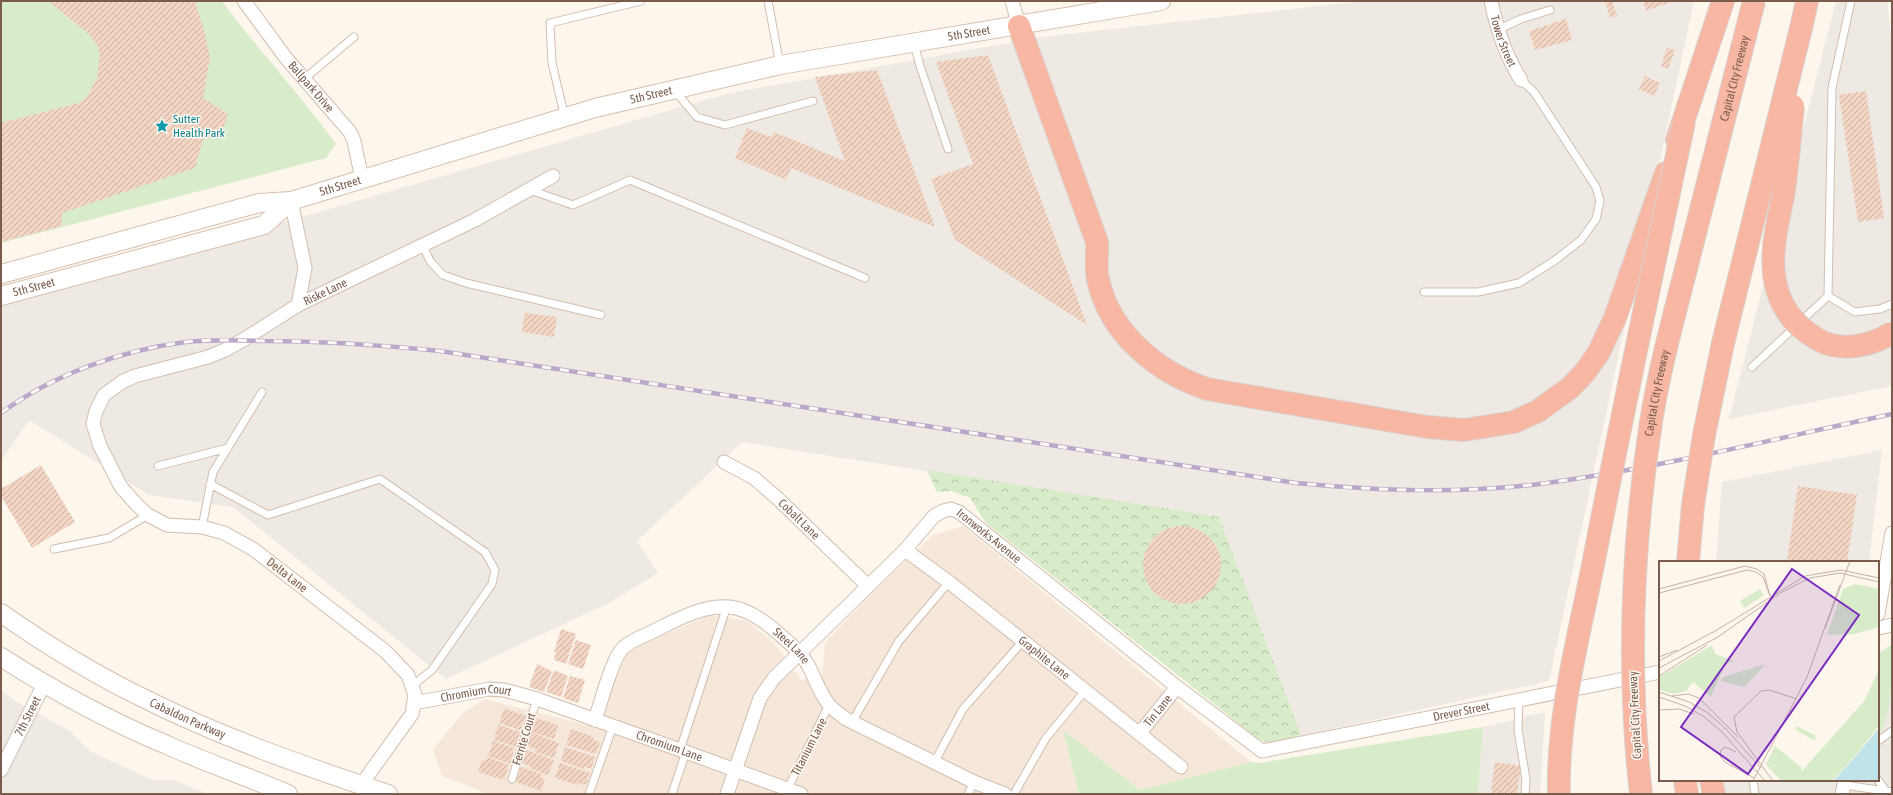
<svg xmlns="http://www.w3.org/2000/svg" width="1893" height="795" font-family="'Asap Condensed',sans-serif">
	<defs>
		<pattern id="forest-crowns" width="20" height="18" patternUnits="userSpaceOnUse"><rect width="20" height="18" fill="#d8ecc9"/><path d="M2 6a3 3 0 1 1 6 0M12 15a3 3 0 1 1 6 0" fill="none" stroke="#b4c2a5"/></pattern>
		<pattern id="building-hatch" width="6" height="6" patternUnits="userSpaceOnUse"><rect width="6" height="6" fill="#f3d5c3"/><path d="M-1 1l2-2M0 6l6-6M5 7l2-2" fill="none" stroke="#cab0a1"/></pattern>
	</defs>
	<rect width="100%" height="100%" fill="#fdf6ec"/>
	<!-- residential -->
	<path fill="#f5e8da" d="M 963,526 L 1251,762 L 1140,790 L 1063,731 L 1079,794 L 489,794 L 442,776 L 433,749 L 463,713 L 485,699 L 594,727 L 627,654 L 645,643 L 710,615 L 747,621 L 774,643 L 801,680 L 822,676 L 825,643 L 867,598 L 933,535 Z"/>
	<!-- industrial -->
	<path fill="#efe9e4" d="M 1365,1 L 1694,1 L 1549,681 L 1301,736 L 1219,517 L 742,442 L 637,541 L 658,573 L 609,603 L 446,679 L 233,507 L 149,495 L 29,420 L 1,461 L 1,304 L 726,94 L 1041,37 Z
		M 1836,1 L 1887,1 L 1892,46 L 1892,386 L 1729,419 Z
		M 1882,450 L 1869,562 L 1716,562 L 1722,482 Z
		M 1892,647 L 1892,794 L 1726,794 L 1724,780 L 1878,780 L 1878,652 Z
		M 1,690 L 15,701 L 70,731 L 90,751 L 152,780 L 174,780 L 207,794 L 1,794 Z
		M 1545,712 L 1540,794 L 1478,794 L 1483,727 Z"/>
	<!-- green -->
	<path fill="#d8ecc9" d="M 1,1 L 222,1 C 258,50 300,94 336,144 L 326,158 L 1,243 Z
		M 1892,644 C 1892,667 1893,719 1878,735 L 1878,654 Z
		M 1483,727 L 1478,794 L 1079,794 L 1063,730 L 1140,790 L 1251,762 L 1259,763 Z"/>
	<!-- forest -->
	<path fill="url(#forest-crowns)" d="M 927,470 L 1219,517 L 1301,735 C 1287,739 1271,747 1257,738 L 986,523 L 970,498 L 952,491 L 937,492 Z"/>
	<!-- building -->
	<path fill="url(#building-hatch)" d="M 48,1 L 195,1 L 204,30 L 210,58 L 203,98 L 228,114 L 220,139 L 204,136 L 195,168 L 62,213 L 62,226 L 1,242 L 1,123 L 79,103 L 87,97 L 97,78 L 100,54 L 97,45 L 90,35 Z
		M 1605,1 L 1612,1 L 1617,16 L 1610,18 Z
		M 1643,1 L 1673,1 L 1646,11 Z
		M 1566,19 L 1572,40 L 1535,50 L 1529,31 Z
		M 1667,48 L 1675,50 L 1668,69 L 1661,66 Z
		M 988,55 L 1087,325 L 955,240 L 931,179 L 973,164 L 936,62 Z
		M 877,70 L 935,227 L 791,168 L 786,180 L 735,158 L 747,128 L 771,137 L 774,132 L 845,161 L 815,77 Z
		M 1645,76 L 1660,83 L 1654,96 L 1639,89 Z
		M 1866,91 L 1884,218 L 1858,222 L 1839,95 Z
		M 525,313 L 557,317 L 554,337 L 522,332 Z
		M 41,465 L 75,522 L 32,548 L 1,496 L 1,489 Z
		M 1798,486 L 1857,495 L 1847,562 L 1787,562 Z
		M1143 565a39 39 0 1 1 78 0a39 39 0 1 1-78 0Z
		M 561,629 L 576,634 L 566,664 L 554,660 L 556,652 L 554,652 Z
		M 576,640 L 591,645 L 583,669 L 568,664 Z
		M 537,664 L 552,671 L 544,692 L 529,687 Z
		M 554,670 L 568,676 L 561,697 L 546,692 Z
		M 570,676 L 585,680 L 578,703 L 563,698 Z
		M 504,708 L 526,716 L 520,730 L 499,723 Z
		M 536,718 L 558,725 L 554,739 L 532,732 Z
		M 498,725 L 520,732 L 516,747 L 494,740 Z
		M 571,729 L 594,737 L 593,740 L 600,742 L 596,754 L 566,745 Z
		M 532,733 L 559,743 L 554,758 L 535,752 L 536,749 L 527,746 Z
		M 493,741 L 514,748 L 511,764 L 488,756 Z
		M 565,747 L 595,757 L 591,769 L 584,766 L 583,769 L 561,761 Z
		M 526,750 L 554,760 L 548,775 L 530,768 L 530,766 L 522,763 Z
		M 487,757 L 509,765 L 504,780 L 478,772 L 482,760 L 486,761 Z
		M 1495,762 L 1521,766 L 1517,794 L 1491,794 Z
		M 560,763 L 590,773 L 586,785 L 578,783 L 577,785 L 555,778 Z
		M 521,767 L 542,774 L 541,778 L 545,779 L 541,791 L 516,782 Z"/>
	<g fill="none" stroke-linecap="round" stroke-linejoin="round">
		<defs>
			<path id="service" d="M 768,1 L 780,65
				M 1851,1 L 1832,88 L 1828,296 L 1855,312 L 1880,309 L 1892,304
				M 1497,30 L 1521,19 L 1550,10
				M 914,43 L 920,66 L 948,149
				M 304,79 L 354,37
				M 675,91 L 697,117 L 725,125 L 813,101
				M 565,118 L 552,63 L 550,23 L 641,1
				M 530,190 L 573,205 L 630,180 L 865,278
				M 423,246 L 430,261 L 443,275 L 466,283 L 601,315
				M 1424,292 L 1478,292 L 1519,283 L 1554,261 L 1581,240 L 1596,219 L 1600,201 L 1596,187 L 1534,92 L 1521,80
				M 1752,367 L 1828,296
				M 158,466 L 228,448
				M 210,484 L 268,515 L 380,479 L 485,552 L 495,570 L 492,584 L 432,670 L 412,686
				M 202,527 L 213,472 L 262,392
				M 54,549 L 109,538 L 148,515
				M 1519,702 L 1518,729 L 1526,780 L 1525,794
				M 852,722 L 899,641 L 949,582
				M 1878,741 L 1892,731
				M 680,750 L 727,606
				M 934,763 L 963,709 L 1023,641
				M 512,779 L 537,699
				M 1753,780 L 1755,794
				M 1878,780 L 1886,791
				M 1844,785 L 1892,792
				M 786,792 L 829,705
				M 589,794 L 613,726
				M 672,794 L 686,752
				M 968,794 L 974,782
				M 1014,794 L 1046,738 L 1085,691"/>
			<g id="minor">
				<path id="s1" d="M 244,1 L 286,58 L 350,132 L 354,141 L 362,179"/>
				<path d="M 1012,1 L 1019,26"/>
				<path id="s2" d="M 1491,1 C 1497,30 1505,55 1521,80"/>
				<path d="M 291,201 L 305,268 L 298,305"/>
				<path id="s3" d="M 724,462 L 754,478 L 776,497 L 868,586"/>
				<path id="s4" d="M 905,550 L 949,582 L 1181,767"/>
				<path d="M 1878,614 L 1892,533"/>
				<path d="M 1878,628 L 1892,625"/>
				<path id="s5" d="M 414,703 L 489,689 L 504,690 L 537,699 L 686,752 L 801,794"/>
				<path id="s6" d="M 595,720 C 601,703 612,657 624,647 C 633,639 651,633 662,627 C 727,593 746,602 798,651 C 813,666 816,690 830,706 C 835,711 841,715 846,719 L 974,782 L 1005,794"/>
				<path id="s7" d="M 1139,734 L 1177,687"/>
				<path id="s8" d="M 1,770 L 44,684"/>
				<path id="s9" d="M 361,785 L 412,714 L 415,695 L 408,675 L 385,651 L 253,549 L 224,533 L 202,527 L 167,525 L 148,515 L 139,507 L 121,487 L 100,446 L 93,424 L 96,411 L 104,395 L 122,382 L 135,376 L 208,357 L 225,350 L 243,340 L 298,305 L 475,220 L 553,176"/>
				<path id="s10" d="M 727,794 L 760,698 L 774,678 L 905,550 L 934,516 L 943,511 L 951,509 L 959,512 L 1177,687 L 1262,751 L 1660,672"/>
				<path d="M 1842,794 L 1845,780"/>
			</g>
			<g id="secondary">
				<path id="s11" d="M 1,274 L 259,203 L 291,201 L 595,108 L 780,65 L 1161,1"/>
				<path id="s12" d="M 1,296 L 264,225 L 291,201"/>
				<path id="s13" d="M 1,613 C 45,644 92,673 141,697 C 220,737 304,766 388,794"/>
				<path d="M 1,657 C 54,691 109,721 167,745 C 207,763 248,777 288,794"/>
			</g>
			<path id="motorway" d="M 1802,24 L 1807,1
				M 1019,26 L 1097,242 C 1098,253 1095,267 1098,279 C 1109,333 1157,372 1207,389 L 1427,427 L 1464,430 L 1514,422 L 1538,411 L 1571,387 L 1585,372 L 1598,354 L 1615,318 L 1666,173
				M 1677,140 L 1723,1
				M 1685,780 L 1687,794
				M 1711,780 L 1714,794"/>
		</defs>
		<!-- service casing -->
		<use href="#service" stroke="#d1beb0" stroke-width="9"/>
		<!-- minor casing -->
		<use href="#minor" stroke="#d1beb0" stroke-width="15"/>
		<!-- secondary casing -->
		<use href="#secondary" stroke="#d6c0b0" stroke-width="20"/>
		<!-- motorway casing -->
		<use href="#motorway" stroke="#dad1cd" stroke-width="24"/>
		<!-- service -->
		<use href="#service" stroke="#fff" stroke-width="7"/>
		<!-- minor -->
		<use href="#minor" stroke="#fff" stroke-width="13"/>
		<!-- secondary -->
		<use href="#secondary" stroke="#fff" stroke-width="18"/>
		<!-- motorway -->
		<use href="#motorway" stroke="#f7b7a3" stroke-width="22"/>
		<defs>
			<path id="rail" d="M 1,413 C 54,374 122,350 186,342 C 212,339 238,340 264,341 C 323,341 381,345 440,351 L 1296,483 C 1380,491 1463,494 1547,483 C 1663,467 1778,438 1892,414"/>
		</defs>
		<!-- rail casing -->
		<use href="#rail" stroke="#b9a8c9" stroke-width="4.5"/>
		<!-- rail -->
		<use href="#rail" stroke="#fffaf3" stroke-width="3" stroke-dasharray="9" stroke-linecap="butt"/>
		<defs>
			<g id="motorway-bridge">
				<path d="M 1793,106 C 1790,134 1788,162 1784,190 C 1782,204 1778,218 1776,232 C 1768,277 1776,315 1817,339 C 1841,353 1870,346 1892,333"/>
				<path d="M 1688,562 L 1693,505 L 1704,435 L 1723,343 L 1802,24"/>
				<path d="M 1559,794 C 1557,715 1579,637 1594,560 C 1622,414 1653,268 1684,122"/>
				<path id="s14" d="M 1641,794 C 1627,670 1632,545 1651,422 C 1660,365 1676,309 1690,253 C 1712,169 1733,85 1754,1"/>
			</g>
		</defs>
		<!-- motorway-bridge casing -->
		<use href="#motorway-bridge" stroke="#dad1cd" stroke-width="24" stroke-linecap="butt"/>
		<!-- motorway-bridge -->
		<use href="#motorway-bridge" stroke="#f7b7a3" stroke-width="22"/>
	</g>
	<!-- icons -->
	<defs>
		<symbol id="sight-bare" viewBox="-9 -9 18 18"><path d="M0-6L1.8-2.2L6-1.7L2.9 1.2L3.7 5.4L0 3.3L-3.7 5.4L-2.9 1.2L-6-1.7L-1.8-2.2Z" fill="#0f9aa8" stroke="#fffaf3" stroke-width="2.5" paint-order="stroke"/></symbol>
	</defs>
	<g fill-rule="evenodd">
		<use href="#sight-bare" x="152" y="116" width="20" height="20"/>
	</g>
	<g text-anchor="middle" stroke-width="3" stroke-linejoin="round" paint-order="stroke">
		<!-- street labels -->
		<g font-size="12" fill="#7a5c4d" stroke="#fffaf3">
			<text dy="4" stroke="none"><textPath href="#s11" startOffset="999">5th Street</textPath></text>
			<text dy="4" stroke="none"><textPath href="#s2" startOffset="42">Tower Street</textPath></text>
			<text dy="4" stroke="none"><textPath href="#s14" startOffset="727">Capital City Freeway</textPath></text>
			<text dy="4" stroke="none"><textPath href="#s1" startOffset="109">Ballpark Drive</textPath></text>
			<text dy="4" stroke="none"><textPath href="#s11" startOffset="675">5th Street</textPath></text>
			<text dy="4" stroke="none"><textPath href="#s11" startOffset="351">5th Street</textPath></text>
			<text dy="4" stroke="none"><textPath href="#s12" startOffset="34">5th Street</textPath></text>
			<text dy="4" stroke="none"><textPath href="#s9" startOffset="826">Riske Lane</textPath></text>
			<text dy="4" stroke="none"><textPath href="#s14" startOffset="403">Capital City Freeway</textPath></text>
			<text dy="4" stroke="none"><textPath href="#s3" startOffset="95">Cobalt Lane</textPath></text>
			<text dy="4" stroke="none"><textPath href="#s10" startOffset="419">Ironworks Avenue</textPath></text>
			<text transform="translate(287 575) rotate(38)" y="4">Delta Lane</text>
			<text dy="4" stroke="none"><textPath href="#s6" startOffset="268">Steel Lane</textPath></text>
			<text dy="4" stroke="none"><textPath href="#s4" startOffset="176">Graphite Lane</textPath></text>
			<text dy="4" stroke="none"><textPath href="#s5" startOffset="63">Chromium Court</textPath></text>
			<text dy="4" stroke="none"><textPath href="#s7" startOffset="30">Tin Lane</textPath></text>
			<text dy="4" stroke="none"><textPath href="#s10" startOffset="970">Drever Street</textPath></text>
			<text transform="translate(1635 715) rotate(-93)" y="4">Capital City Freeway</text>
			<text dy="4" stroke="none"><textPath href="#s8" startOffset="60">7th Street</textPath></text>
			<text dy="4" stroke="none"><textPath href="#s13" startOffset="215">Cabaldon Parkway</textPath></text>
			<text transform="translate(524 739) rotate(-73)" y="4">Ferrite Court</text>
			<text dy="4" stroke="none"><textPath href="#s5" startOffset="266">Chromium Lane</textPath></text>
			<text transform="translate(809 747) rotate(-63)" y="4">Titanium Lane</text>
		</g>
		<!-- culture labels -->
		<g font-size="12" fill="#0d838f" stroke="#fffaf3" text-anchor="start">
			<text x="173" y="123">Sutter<tspan x="173" dy="14">Health Park</tspan></text>
		</g>
	</g>
	<!-- overview -->
	<g transform="translate(1659 561)">
		<rect width="220" height="220" fill="#fdf6ec"/>
		<path d="M 196,23 L 220,28 L 220,66 L 196,73 L 168,74 L 184,28 ZM 101,28 L 105,34 L 85,47 L 81,40 ZM 53,84 L 56,93 L 76,100 L 66,103 L 52,136 L 34,121 L 27,130 L 15,133 L 0,129 L 0,116 ZM 220,108 L 220,165 L 196,195 L 173,220 L 122,220 L 107,203 L 116,185 L 142,206 L 143,210 L 206,139 Z" fill="#d8ecc9"/>
		<path d="M 103,104 L 106,104 L 85,126 L 62,120 L 64,116 ZM 137,165 L 156,174 L 157,178 L 154,179 L 137,169 Z" fill="#d8ecc9"/>
		<path d="M 220,167 L 220,220 L 174,220 L 196,196 Z" fill="#bfe3e8"/>
		<path fill="none" stroke="#c5b3a7" stroke-width="1" d="M 0,28 L 86,5 L 98,8 L 105,13 L 111,35M 0,32 L 88,9 L 97,11 L 104,16 L 111,35M 166,67 L 191,0M 53,72 L 146,15 L 182,9 L 220,17M 56,78 L 123,31 L 151,17 L 181,12 L 220,21M 0,96 L 18,89M 0,100 L 54,71M 0,107 L 57,77M 0,115 L 48,84M 0,131 L 30,141 L 49,152 L 67,168 L 102,207M 13,135 L 29,133 L 40,137 L 79,176M 0,136 L 26,145 L 44,155 L 63,171 L 106,220M 0,149 L 20,148 L 35,153M 77,191 L 66,186 L 62,189 L 61,195 L 66,201 L 95,217M 94,220 L 148,116 L 181,24M 114,220 L 78,171 L 75,156 L 102,130 L 110,129 L 138,138"/>
		<path fill="#7b2cbf" fill-opacity="0.15" stroke="#7b2cbf" stroke-width="2" d="M 133,8 L 200,54 L 89,213 L 22,166 Z"/>
		<rect width="220" height="220" fill="none" stroke="#7a5c4d" stroke-width="2"/>
	</g>
	<!-- border -->
	<rect width="1893" height="795" fill="none" stroke="#7a5c4d" stroke-width="4"/>
</svg>
